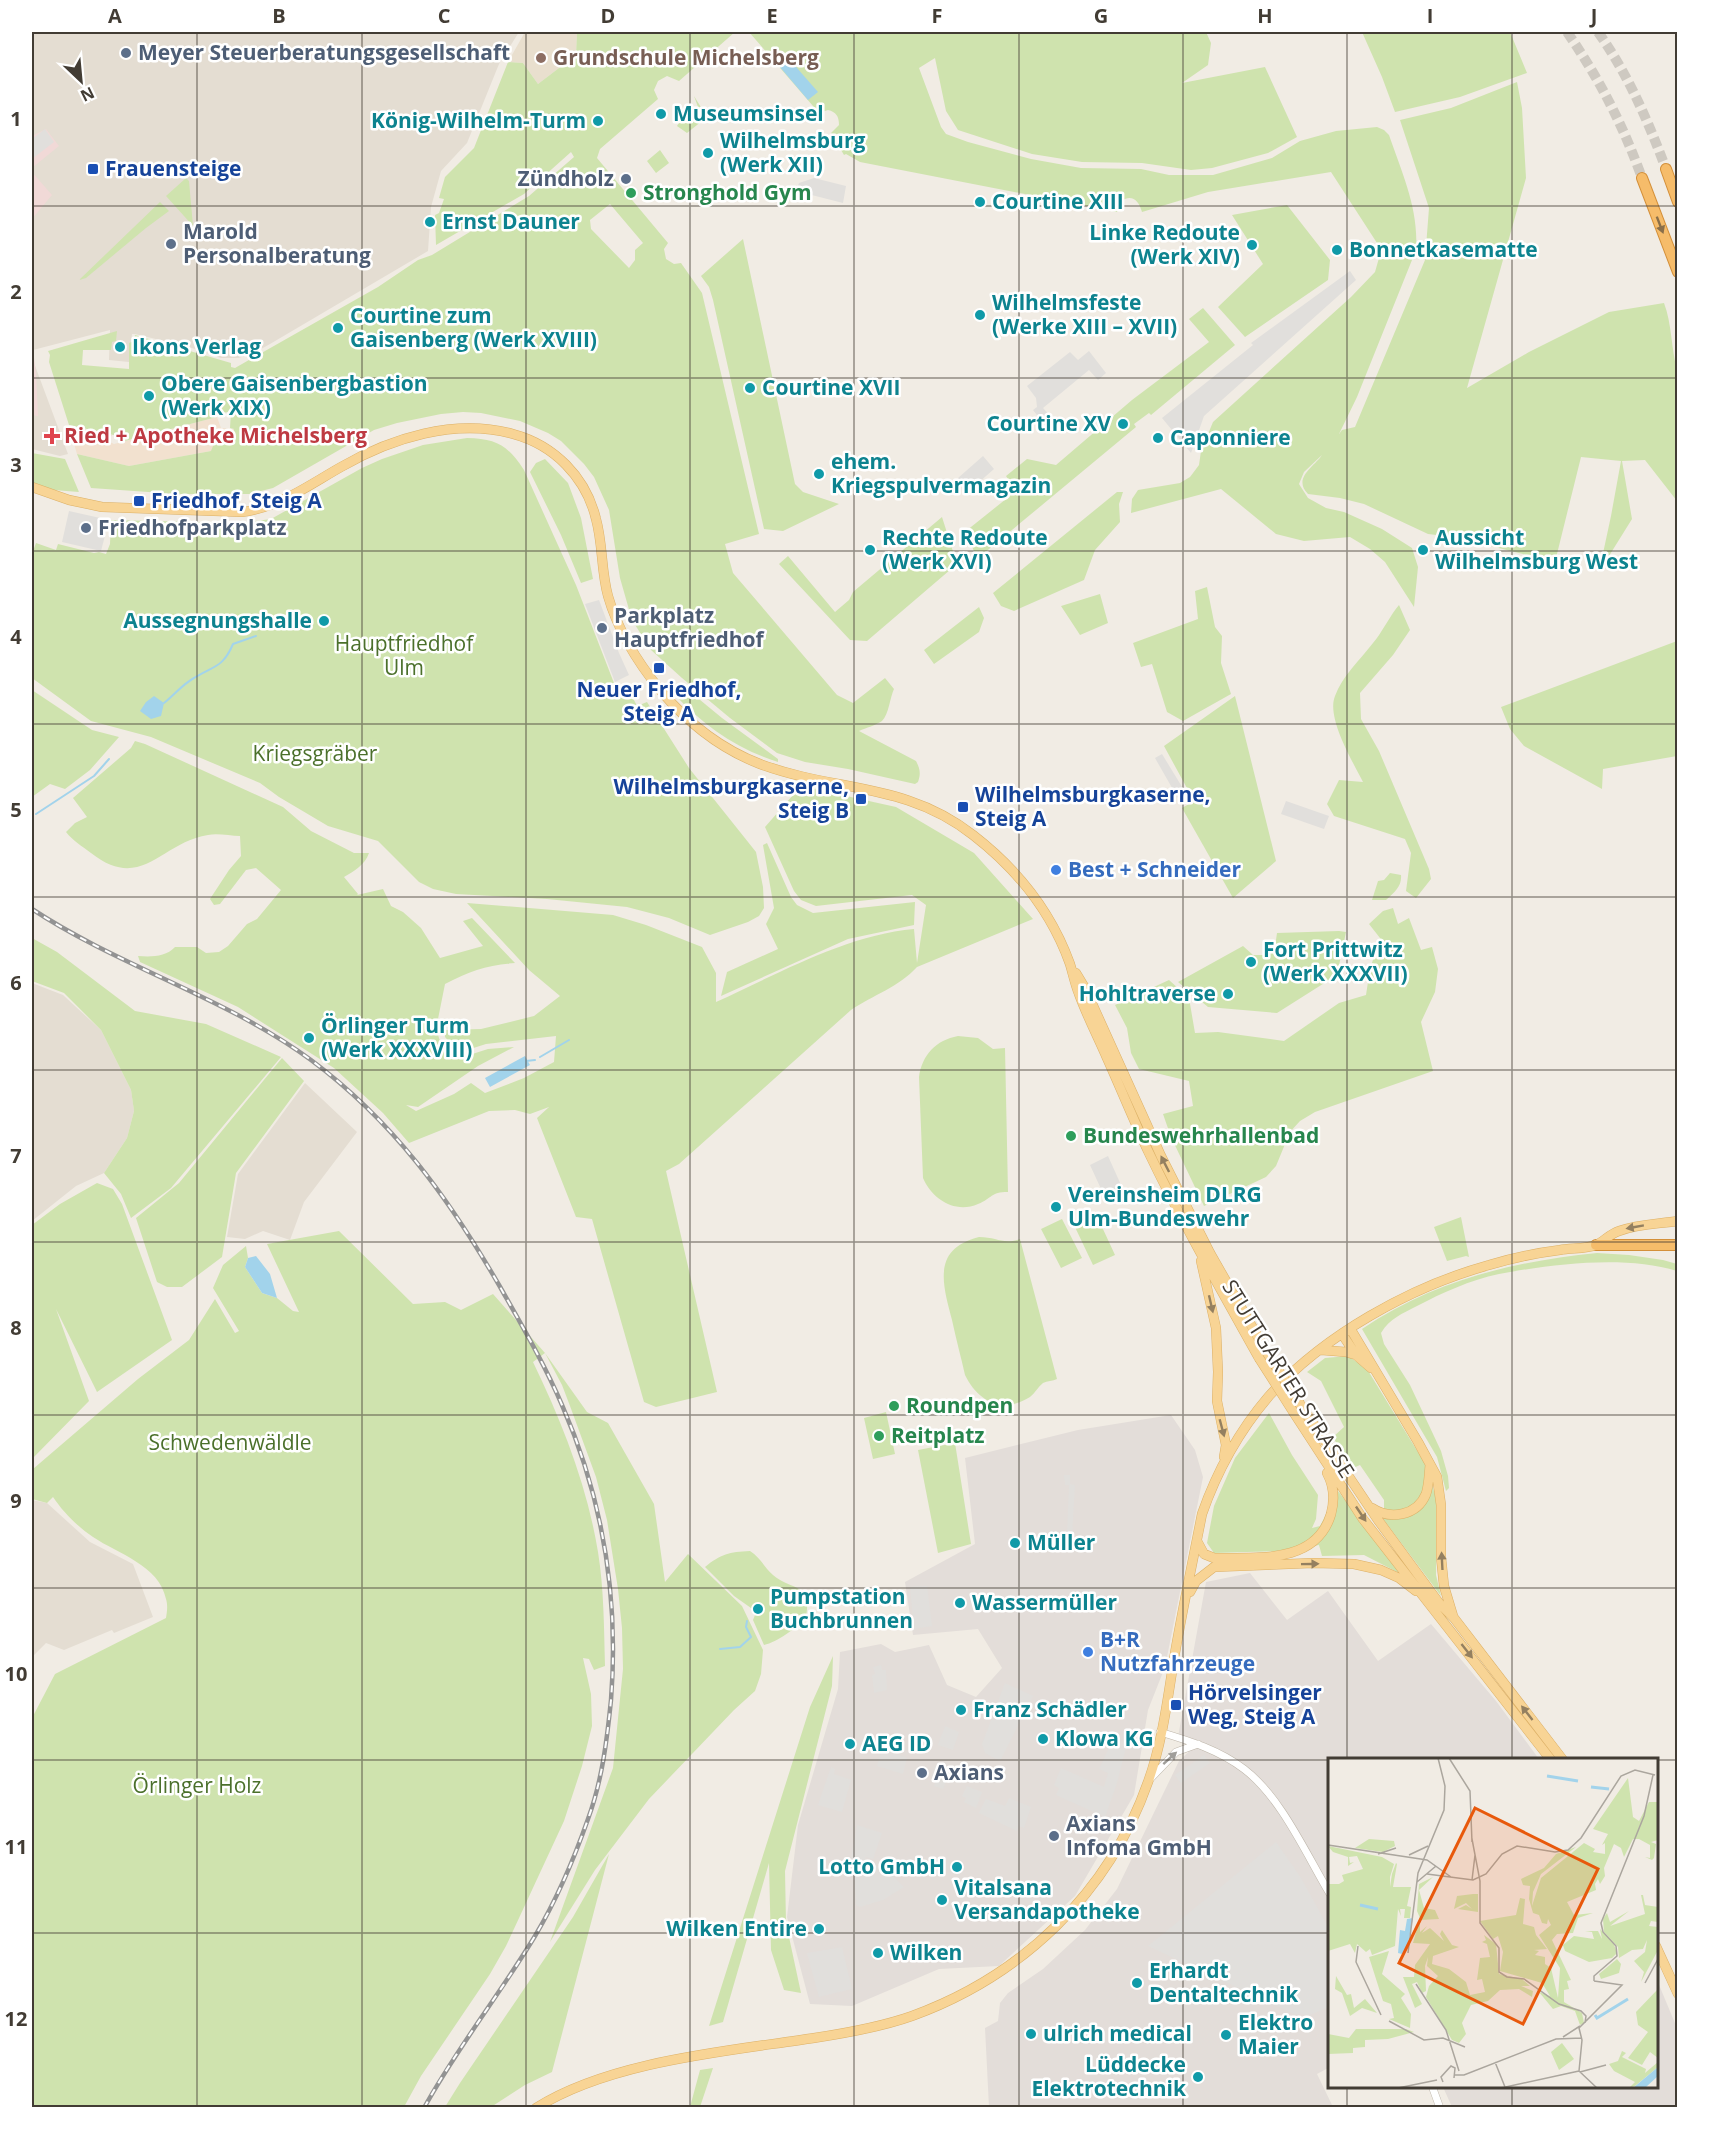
<svg xmlns="http://www.w3.org/2000/svg" width="1709" height="2139" font-family="'Open Sans',sans-serif">
	<rect width="100%" height="100%" fill="#f1ece4"/>
	<!-- residential -->
	<path fill="#e4ddd2" d="M 32,32 L 519,32 L 499,64 L 467,143 L 441,171 L 431,207 L 428,251 L 270,344 L 252,354 L 238,358 L 221,358 L 189,347 L 135,334 L 132,334 L 129,362 L 109,360 L 110,330 L 33,350 L 34,363 L 68,454 L 60,456 L 32,449 Z
		M 32,983 L 63,995 L 101,1030 L 131,1090 L 134,1111 L 127,1138 L 104,1173 L 76,1186 L 32,1221 Z
		M 305,1083 L 357,1132 L 304,1202 L 290,1240 L 263,1231 L 245,1239 L 227,1237 L 238,1174 Z
		M 32,1500 L 47,1503 L 90,1542 L 133,1564 L 153,1617 L 114,1633 L 112,1630 L 64,1650 L 46,1643 L 32,1657 Z"/>
	<!-- commercial -->
	<path fill="#f2e1cf" d="M 217,417 L 221,428 L 234,429 L 231,436 L 211,451 L 129,466 L 77,454 L 69,426 L 112,435 L 108,441 L 114,444 Z"/>
	<!-- industrial -->
	<path fill="#e3ddd9" d="M 1171,1415 L 1195,1450 L 1203,1477 L 1165,1667 L 1148,1710 L 1134,1795 L 1075,1896 L 999,1966 L 939,1969 L 852,2006 L 810,2004 L 787,1917 L 798,1825 L 838,1689 L 840,1652 L 881,1644 L 895,1652 L 929,1645 L 947,1685 L 976,1697 L 1002,1668 L 978,1629 L 913,1635 L 905,1582 L 975,1544 L 965,1458 L 1078,1430 Z
		M 1250,1573 L 1287,1620 L 1328,1591 L 1378,1661 L 1431,1624 L 1496,1701 L 1539,1759 L 1330,1760 L 1330,2067 L 1317,2074 L 1333,2107 L 989,2107 L 985,2028 L 998,2021 L 1000,2003 L 1008,1993 L 1043,1969 L 1085,1930 L 1117,1889 L 1179,1761 L 1197,1744 L 1178,1737 L 1206,1582 Z
		M 1657,1980 L 1677,2028 L 1677,2107 L 1452,2107 L 1443,2087 L 1656,2086 Z"/>
	<!-- education -->
	<path fill="#e9dfce" d="M 525,32 L 577,32 L 576,55 L 538,84 L 523,63 L 508,62 Z"/>
	<!-- medical -->
	<path fill="#f1d9d7" d="M 46,129 L 59,146 L 32,168 L 32,136 Z
		M 32,172 L 52,195 L 32,219 Z
		M 32,343 L 36,373 L 38,416 L 32,415 Z"/>
	<!-- green -->
	<path fill="#cfe3ae" fill-rule="evenodd" d="M 577,32 L 735,32 L 679,81 L 667,76 L 658,81 L 654,90 L 658,99 L 600,149 L 597,158 L 668,243 L 664,249 L 666,259 L 674,264 L 681,263 L 702,293 L 759,534 L 725,544 L 733,573 L 837,695 L 853,703 L 885,678 L 894,689 C 890,697 889,714 882,721 C 876,725 866,728 859,731 L 916,761 C 920,769 921,773 918,782 L 915,784 L 848,769 L 805,762 L 777,753 L 730,718 L 682,678 L 651,650 L 632,620 L 620,578 L 609,510 L 594,477 L 584,464 L 561,441 L 548,433 L 520,421 L 481,413 L 463,412 L 441,414 L 397,423 L 374,430 L 273,488 L 249,494 L 177,494 L 91,488 L 77,454 L 129,466 L 211,451 L 215,441 L 231,436 L 234,429 L 230,428 L 231,412 L 217,413 L 217,417 L 121,442 L 118,436 L 69,425 L 49,362 L 50,355 L 48,351 L 117,331 L 116,341 L 112,342 L 111,350 L 83,350 L 82,365 L 129,369 L 129,343 L 134,341 L 135,335 L 231,363 L 231,367 L 235,368 L 378,287 L 418,260 L 432,255 L 529,196 L 574,157 L 571,152 L 524,194 L 436,245 L 435,215 L 439,213 L 444,199 L 439,198 L 445,177 L 474,148 L 508,62 L 523,63 L 538,84 L 576,55 ZM 610,204 L 643,243 L 635,250 L 635,260 L 629,268 L 591,229 L 590,220 Z
		M 749,32 L 1206,32 L 1211,43 L 1208,65 L 1182,83 L 1265,67 L 1297,137 L 1268,153 L 1212,168 L 1191,170 L 1142,163 L 1082,162 L 1032,154 L 958,130 L 946,111 L 935,58 L 919,68 L 941,127 L 946,134 L 968,142 L 1031,159 L 1081,168 L 1141,169 L 1169,175 L 1213,175 L 1272,158 L 1300,141 L 1336,131 L 1377,127 L 1384,130 L 1389,135 C 1402,173 1419,209 1416,250 L 1357,397 L 1339,434 L 1342,430 L 1355,427 L 1425,260 L 1429,208 L 1400,120 L 1451,108 L 1517,82 L 1522,108 L 1526,178 L 1467,388 L 1529,352 L 1609,312 L 1664,303 C 1672,324 1671,348 1677,370 L 1677,501 L 1645,460 L 1622,461 L 1632,519 L 1599,572 L 1611,516 L 1621,461 L 1581,457 L 1555,562 L 1454,537 L 1428,534 L 1364,504 L 1340,498 L 1308,494 C 1292,478 1315,466 1322,455 L 1304,472 L 1299,484 L 1308,498 L 1326,508 L 1344,512 L 1382,529 L 1412,548 L 1418,567 L 1414,607 L 1385,562 L 1370,549 L 1350,537 L 1304,541 L 1276,534 L 1221,489 L 1131,513 L 1132,499 L 1138,490 L 1180,483 L 1190,477 L 1199,465 L 1201,451 L 1213,422 L 1351,297 L 1375,272 L 1379,258 L 1377,243 L 1331,172 L 1208,192 L 1142,212 C 1139,200 1131,193 1120,202 L 1117,212 L 860,162 L 846,154 L 844,155 L 831,133 L 839,125 C 839,116 836,112 828,110 L 819,113 Z
		M 1362,32 L 1510,32 L 1527,73 L 1460,97 L 1395,112 L 1382,77 Z
		M 694,96 L 707,117 L 687,133 L 677,126 L 680,121 C 690,119 693,115 698,107 Z
		M 660,150 L 669,163 L 656,173 L 647,161 Z
		M 186,178 L 189,181 L 193,226 L 166,196 Z
		M 160,202 L 169,211 L 146,228 L 86,278 L 79,280 Z
		M 1287,205 L 1330,260 L 1328,280 L 1245,337 L 1218,307 L 1263,264 L 1232,215 Z
		M 743,239 L 795,484 L 803,492 L 839,504 L 783,531 L 764,529 L 713,300 L 709,287 L 701,276 Z
		M 1203,308 L 1235,345 L 1151,415 L 1149,413 L 1134,424 L 1136,427 L 977,559 L 966,531 L 1016,491 L 1006,476 L 1027,459 L 1056,465 L 1132,400 L 1209,342 L 1189,319 Z
		M 467,438 C 496,439 507,444 524,470 L 576,585 L 619,696 L 632,696 L 637,706 L 647,702 L 689,768 L 756,852 L 763,887 L 764,908 L 759,916 L 748,922 L 710,935 L 669,918 L 627,907 L 547,899 L 456,894 L 433,889 L 419,882 L 378,841 L 328,826 L 279,797 L 260,783 L 151,737 L 91,721 L 32,678 L 32,554 L 36,543 L 56,550 L 58,544 L 94,553 L 99,552 L 106,554 L 110,544 L 111,520 L 242,523 L 271,519 L 362,468 L 382,459 L 423,445 Z
		M 32,453 L 65,459 L 79,492 L 54,490 L 32,483 Z
		M 545,459 L 568,483 L 581,518 L 593,579 L 581,583 L 561,535 L 530,472 L 536,463 Z
		M 1117,492 L 1123,492 L 1119,504 L 1120,522 L 1095,550 L 1084,580 L 1014,611 L 1001,606 L 993,593 Z
		M 942,517 L 957,564 L 867,641 L 850,640 L 779,564 L 788,556 L 835,612 L 849,600 L 853,592 Z
		M 1207,587 L 1215,627 L 1222,636 L 1221,663 L 1231,694 L 1183,721 L 1167,712 L 1152,664 L 1141,667 L 1133,643 L 1198,619 L 1195,591 Z
		M 1100,594 L 1108,623 L 1080,635 L 1061,606 Z
		M 1399,605 L 1410,630 L 1393,655 L 1360,693 L 1361,719 L 1379,751 L 1429,869 L 1431,879 L 1416,898 L 1406,891 L 1411,853 L 1405,839 L 1334,816 L 1327,804 L 1339,780 L 1363,782 C 1353,762 1326,718 1335,696 C 1342,676 1360,660 1373,643 C 1383,631 1389,617 1399,605 Z
		M 979,607 L 984,618 L 979,632 L 934,664 L 924,650 Z
		M 1677,641 L 1677,756 L 1603,769 L 1602,789 L 1524,746 L 1510,729 L 1501,707 Z
		M 676,688 L 688,690 L 722,718 L 778,759 L 778,762 C 737,749 704,726 675,695 L 672,690 Z
		M 32,690 L 92,730 L 119,737 L 90,770 L 65,789 L 50,784 L 32,797 Z
		M 1235,696 L 1276,861 L 1233,898 L 1182,808 L 1194,801 L 1164,746 Z
		M 135,741 L 145,744 L 283,807 L 311,831 L 354,853 L 369,853 C 365,865 354,871 344,877 L 358,894 L 357,895 L 383,889 L 391,906 L 403,912 L 421,928 L 440,958 L 483,946 L 463,921 L 472,918 L 515,963 C 487,965 470,971 445,984 L 436,1029 L 441,1044 L 450,1052 L 463,1057 L 488,1049 L 514,1047 L 478,1066 L 418,1107 L 406,1105 L 416,1111 L 454,1094 L 471,1083 L 485,1093 L 524,1078 L 554,1062 L 556,1036 L 486,1044 L 464,1051 L 453,1046 L 445,1037 L 445,1030 L 481,1029 L 534,1016 L 560,996 L 529,970 L 467,903 L 613,915 L 646,925 L 702,947 L 716,973 L 716,1002 C 778,974 846,935 914,929 L 917,963 L 926,905 L 912,895 L 816,906 L 801,900 L 794,891 L 765,827 L 801,786 L 896,807 L 974,853 L 1033,919 L 917,967 C 899,987 873,995 851,1010 L 679,1164 L 666,1171 L 717,1392 L 656,1407 L 644,1402 L 592,1219 L 576,1217 L 537,1118 L 549,1107 L 530,1114 L 515,1110 L 489,1111 L 409,1143 L 383,1113 L 334,1068 L 238,1007 L 140,962 L 138,956 C 151,957 166,957 175,947 L 197,947 L 206,953 L 219,952 L 228,946 L 247,924 L 257,919 L 281,890 L 256,868 L 246,870 L 220,904 L 214,905 L 210,899 L 229,870 L 241,856 L 240,836 C 230,836 218,833 208,835 C 161,842 142,893 91,853 C 82,846 73,841 66,832 L 75,823 L 87,817 L 73,798 L 131,748 Z
		M 767,843 L 791,897 L 797,905 L 813,913 L 915,902 L 914,925 L 848,939 L 721,996 L 727,972 L 778,949 L 766,924 L 774,908 L 763,845 Z
		M 1390,873 L 1401,875 C 1402,886 1395,892 1386,900 L 1372,900 L 1378,881 L 1384,880 Z
		M 1393,908 L 1398,924 L 1409,918 L 1421,950 L 1432,947 L 1438,969 L 1435,992 L 1421,1022 L 1433,1071 L 1315,1112 L 1300,1121 L 1290,1132 L 1276,1166 L 1266,1177 L 1204,1206 L 1171,1137 L 1163,1114 L 1193,1106 L 1189,1081 L 1139,1069 L 1131,1053 L 1127,1028 L 1115,1005 L 1169,980 L 1189,998 L 1195,1033 L 1218,1032 L 1284,1041 L 1339,1003 L 1366,995 L 1370,969 L 1380,938 L 1369,924 L 1383,911 Z
		M 1339,931 L 1346,932 L 1337,975 L 1277,1013 L 1208,1007 L 1178,982 L 1243,946 L 1253,955 L 1266,955 L 1275,947 L 1277,933 Z
		M 32,938 L 57,952 L 135,1011 L 206,1024 L 281,1057 L 171,1188 L 131,1218 L 121,1194 L 104,1173 L 127,1138 L 134,1111 L 131,1090 L 101,1030 L 64,993 L 32,981 Z
		M 958,1036 L 978,1038 L 993,1049 L 1005,1048 L 1008,1192 C 990,1192 993,1198 978,1204 C 955,1214 932,1199 923,1178 L 919,1077 C 922,1055 936,1040 958,1036 Z
		M 282,1058 L 304,1081 L 236,1173 L 222,1257 L 182,1287 L 167,1287 L 157,1282 L 136,1218 L 179,1183 Z
		M 97,1183 L 113,1189 L 122,1204 L 172,1340 L 97,1392 L 56,1309 L 89,1401 L 32,1459 L 32,1225 L 60,1204 Z
		M 1096,1214 L 1115,1255 L 1093,1265 L 1074,1225 Z
		M 1461,1217 L 1469,1257 L 1466,1256 L 1447,1261 L 1434,1227 Z
		M 1062,1219 L 1082,1258 L 1061,1268 L 1041,1229 Z
		M 339,1231 L 413,1304 L 445,1302 L 461,1310 L 493,1294 L 545,1353 L 587,1412 L 608,1423 L 654,1504 L 665,1582 L 688,1554 L 742,1606 L 763,1650 L 761,1674 L 755,1691 L 734,1710 L 649,1799 L 595,1870 L 550,1942 L 613,1768 L 623,1669 L 622,1628 L 618,1589 L 607,1520 L 596,1477 L 570,1406 L 562,1385 L 545,1353 L 533,1362 C 562,1422 587,1485 598,1552 C 604,1589 604,1628 605,1666 L 594,1670 L 589,1659 L 583,1658 L 591,1694 L 592,1726 L 582,1766 L 564,1821 L 506,1946 L 490,1974 L 421,2076 L 404,2107 L 32,2107 L 32,1718 L 55,1674 L 166,1618 C 167,1612 168,1605 166,1599 C 159,1565 118,1554 93,1537 C 78,1527 63,1512 53,1497 L 47,1503 L 32,1499 L 32,1467 L 33,1469 L 138,1379 L 189,1340 L 215,1299 L 235,1333 L 239,1331 L 213,1288 L 223,1265 L 246,1246 L 248,1258 L 245,1267 L 262,1293 L 277,1298 L 293,1311 L 299,1312 L 267,1244 Z
		M 979,1237 C 997,1237 1003,1245 1020,1239 L 1057,1379 C 1053,1381 1047,1381 1043,1383 C 1038,1387 1035,1393 1030,1397 C 1003,1414 978,1402 965,1375 C 961,1357 956,1339 952,1320 C 943,1285 931,1249 979,1237 Z
		M 1597,1253 L 1629,1255 L 1663,1260 L 1677,1264 L 1677,1271 C 1625,1255 1552,1264 1499,1274 C 1470,1280 1442,1293 1417,1306 C 1402,1314 1390,1318 1381,1333 L 1384,1344 L 1410,1385 L 1441,1451 L 1448,1476 L 1449,1488 L 1446,1491 L 1437,1457 L 1362,1329 C 1435,1280 1511,1262 1597,1253 Z
		M 1348,1356 L 1367,1369 L 1424,1462 L 1437,1500 L 1436,1575 L 1441,1596 L 1384,1520 L 1384,1500 L 1360,1465 L 1351,1469 L 1333,1437 L 1344,1427 L 1321,1381 L 1307,1372 L 1325,1358 Z
		M 886,1412 L 895,1454 L 873,1459 L 864,1418 Z
		M 1269,1413 L 1292,1455 L 1318,1495 L 1316,1519 L 1312,1528 L 1320,1526 L 1338,1491 L 1401,1574 L 1364,1555 L 1322,1556 L 1319,1545 L 1284,1551 L 1214,1553 L 1207,1543 L 1214,1506 L 1235,1458 Z
		M 955,1443 L 971,1544 L 938,1553 L 918,1450 Z
		M 750,1551 C 760,1557 764,1567 773,1575 C 792,1591 812,1582 806,1617 C 797,1628 777,1642 764,1645 L 753,1620 L 755,1615 L 751,1608 L 734,1596 L 705,1567 C 721,1554 729,1552 750,1551 Z
		M 833,1656 L 832,1686 L 785,1871 L 786,1923 L 801,1993 L 784,1990 L 771,1950 L 769,1863 L 723,2022 L 709,2026 L 810,1707 Z
		M 609,1854 L 552,2072 L 525,2085 L 491,2107 L 445,2107 L 460,2083 L 573,1917 Z
		M 713,2068 L 700,2107 L 690,2107 L 700,2070 Z"/>
	<!-- parking -->
	<path fill="#e1dfdc" d="M 45,129 L 54,142 L 32,159 L 32,139 Z
		M 814,178 L 846,186 L 843,203 L 796,191 L 799,183 Z
		M 1350,271 L 1356,280 L 1204,416 L 1191,453 L 1162,418 L 1253,345 L 1251,343 Z
		M 1089,351 L 1106,373 L 1098,380 L 1089,370 L 1043,408 L 1052,418 L 1045,425 L 1033,410 L 1037,407 L 1036,398 L 1027,386 L 1070,352 L 1078,360 Z
		M 983,456 L 994,469 L 969,491 L 958,478 Z
		M 69,511 L 109,520 L 101,551 L 62,542 Z
		M 599,600 L 619,653 L 629,675 L 615,682 L 585,604 Z
		M 1162,754 L 1187,795 L 1179,800 L 1155,758 Z
		M 1286,801 L 1329,816 L 1324,829 L 1281,814 Z
		M 1108,1156 L 1126,1196 L 1108,1204 L 1090,1165 Z
		M 1064,1475 L 1070,1475 L 1070,1484 L 1075,1485 L 1072,1536 L 1067,1536 L 1069,1485 L 1065,1485 Z
		M 927,1586 L 932,1626 L 914,1629 L 910,1587 Z
		M 881,1665 L 882,1670 L 886,1670 L 887,1690 L 874,1693 L 872,1675 L 875,1674 L 873,1667 Z
		M 1005,1683 L 1033,1696 L 1000,1761 L 985,1753 L 982,1744 Z
		M 945,1726 L 959,1732 L 953,1750 L 938,1745 Z
		M 1114,1737 L 1127,1743 L 1117,1783 L 1105,1817 L 1056,1795 L 1059,1788 L 1054,1785 L 1061,1768 L 1104,1787 L 1108,1773 L 1099,1769 Z
		M 882,1749 L 907,1758 L 903,1774 L 877,1766 Z
		M 1204,1755 L 1210,1763 L 1181,1783 L 1175,1775 Z
		M 935,1766 L 950,1771 L 943,1789 L 934,1786 L 936,1779 L 931,1777 Z
		M 831,1767 L 835,1769 L 834,1774 L 851,1780 L 842,1812 L 818,1805 Z
		M 967,1786 L 982,1792 L 976,1808 L 964,1802 L 966,1798 L 962,1796 Z
		M 1009,1798 L 1031,1807 L 1024,1828 L 1019,1826 L 1017,1831 L 979,1813 L 986,1799 L 1005,1806 Z
		M 857,1825 L 882,1833 L 873,1859 L 866,1857 L 864,1863 L 851,1858 Z
		M 1276,1842 L 1301,1878 L 1329,1929 L 1329,2007 L 1310,2015 L 1294,2014 L 1148,1946 Z
		M 868,1865 L 878,1866 L 890,1873 L 904,1887 L 883,1900 L 860,1907 L 856,1905 L 854,1869 Z
		M 842,1947 L 852,1989 L 819,1997 L 807,1953 Z"/>
	<!-- water -->
	<path fill="#a2d3eb" d="M 783,52 L 818,92 L 808,100 L 774,60 Z
		M 154,696 L 164,703 L 161,716 L 151,719 L 140,711 L 146,702 Z
		M 525,1056 L 530,1065 L 490,1087 L 485,1078 Z
		M 256,1256 L 270,1274 L 277,1298 L 262,1293 L 245,1267 L 248,1258 Z"/>
	<g fill="none" stroke-linecap="round" stroke-linejoin="round">
		<!-- stream -->
		<path stroke="#a2d3eb" stroke-width="2" d="M 164,703 C 174,695 183,684 194,678 C 213,666 223,668 233,644 L 256,636
			M 36,814 L 94,776 L 109,759
			M 540,1057 L 569,1040
			M 526,1061 L 535,1060
			M 720,1649 L 740,1647 L 751,1637 L 746,1627 L 747,1621"/>
		<!-- highway-tunnel -->
		<path stroke="#cec9c1" stroke-width="10" stroke-dasharray="10 5" stroke-linecap="butt" d="M 1567,32 C 1599,78 1623,125 1642,178
			M 1598,32 C 1628,74 1648,121 1666,169"/>
		<defs>
			<path id="minor" d="M 1160,1732 C 1190,1741 1219,1750 1244,1769 C 1281,1797 1306,1854 1330,1894
				M 1151,1778 L 1176,1752 L 1198,1744
				M 1432,2086 L 1440,2108"/>
			<path id="major" d="M 32,487 L 69,500 L 102,507 L 242,512 C 280,507 309,485 341,467 C 391,438 455,418 513,434 C 554,445 586,477 596,519 C 603,544 601,571 608,596 C 618,631 638,663 661,691 C 688,723 721,749 760,764 C 835,792 906,782 973,835 C 1017,869 1051,911 1070,964 C 1073,974 1075,984 1079,994 C 1087,1016 1098,1037 1107,1058 C 1121,1089 1134,1121 1148,1151 C 1182,1222 1221,1290 1259,1358
				M 1076,973 L 1085,988 L 1161,1156 L 1210,1253 L 1266,1351
				M 1201,1261 L 1216,1328 L 1218,1372 L 1217,1401 L 1226,1445 L 1224,1457
				M 1350,1328 L 1418,1442 L 1437,1477 L 1441,1505 L 1441,1557 L 1444,1586 L 1453,1616
				M 1342,1334 L 1356,1355 L 1371,1368
				M 1321,1350 L 1346,1352 L 1356,1355
				M 1300,1404 L 1378,1520 L 1439,1603 L 1454,1618 L 1563,1760
				M 1294,1413 L 1363,1519 L 1551,1760
				M 1372,1508 C 1390,1520 1417,1516 1426,1494 C 1429,1485 1429,1474 1430,1465
				M 1197,1541 L 1204,1554 L 1214,1558 C 1256,1557 1316,1565 1331,1514 C 1335,1499 1334,1486 1327,1473
				M 1190,1592 L 1196,1581 L 1214,1567 L 1313,1563 L 1354,1564 L 1381,1570 L 1399,1578 L 1416,1591
				M 1656,1946 L 1678,1994
				M 536,2108 C 610,2061 729,2051 814,2038 C 847,2033 881,2027 912,2016 C 1022,1976 1109,1893 1148,1782 C 1163,1741 1168,1695 1175,1653 C 1183,1607 1193,1560 1202,1514 C 1217,1471 1239,1431 1269,1396 C 1324,1335 1410,1287 1489,1265 C 1512,1258 1536,1253 1560,1250 C 1571,1248 1586,1249 1596,1245 C 1604,1241 1610,1234 1619,1231 C 1638,1224 1658,1224 1678,1221"/>
			<path id="highway" d="M 1666,169 L 1678,202
				M 1642,178 L 1678,272
				M 1596,1245 L 1678,1245"/>
		</defs>
		<!-- minor casing -->
		<use href="#minor" stroke="#beb6aa" stroke-width="8"/>
		<!-- major casing -->
		<use href="#major" stroke="#dcb066" stroke-width="10"/>
		<!-- highway casing -->
		<use href="#highway" stroke="#d4903a" stroke-width="12"/>
		<!-- minor -->
		<use href="#minor" stroke="#fff" stroke-width="7"/>
		<!-- major -->
		<use href="#major" stroke="#f8d495" stroke-width="9"/>
		<!-- highway -->
		<use href="#highway" stroke="#f6bc6a" stroke-width="10"/>
		<defs>
			<path id="rail" d="M 32,909 C 120,967 225,997 311,1060 C 393,1121 448,1197 499,1285 C 521,1324 544,1363 562,1405 C 603,1499 619,1598 611,1700 C 607,1740 602,1781 588,1819 C 574,1859 557,1899 535,1936 C 500,1994 457,2048 424,2108"/>
		</defs>
		<!-- rail casing -->
		<use href="#rail" stroke="#939393" stroke-width="4.5"/>
		<!-- rail -->
		<use href="#rail" stroke="#fff" stroke-width="2" stroke-dasharray="7" stroke-linecap="butt"/>
		<defs>
			<path id="major-bridge" d="M 1266,1351 L 1300,1404
				M 1259,1358 L 1294,1413"/>
		</defs>
		<!-- major-bridge casing -->
		<use href="#major-bridge" stroke="#dcb066" stroke-width="10" stroke-linecap="butt"/>
		<!-- major-bridge -->
		<use href="#major-bridge" stroke="#f8d495" stroke-width="9"/>
	</g>
	<!-- one-way arrows -->
	<defs><path id="oneway-solid" d="M-6-.8H1V-3.2L6.5 0L1 3.2V.8H-6Z" transform="scale(1.5)"/></defs>
	<use fill="#8a6f4a" href="#oneway-solid" transform="translate(1660 225) rotate(69)"/>
	<g fill="#948060">
		<use href="#oneway-solid" transform="translate(1165 1164) rotate(-117)"/>
		<use href="#oneway-solid" transform="translate(1635 1227) rotate(170)"/>
		<use href="#oneway-solid" transform="translate(1211 1304) rotate(77)"/>
		<use href="#oneway-solid" transform="translate(1222 1428) rotate(75)"/>
		<use href="#oneway-solid" transform="translate(1361 1514) rotate(56)"/>
		<use href="#oneway-solid" transform="translate(1442 1561) rotate(-93)"/>
		<use href="#oneway-solid" transform="translate(1310 1564) rotate(-1)"/>
		<use href="#oneway-solid" transform="translate(1467 1651) rotate(52)"/>
		<use href="#oneway-solid" transform="translate(1527 1713) rotate(-128)"/>
	</g>
	<use fill="#a09e9a" href="#oneway-solid" transform="translate(1170 1758) rotate(-42)"/>
	<!-- grid -->
	<path fill="none" stroke="#423c34" stroke-width="1.5" stroke-opacity="0.55" d="M 197,32 L 197,2108M 362,32 L 362,2108M 526,32 L 526,2108M 690,32 L 690,2108M 854,32 L 854,2108M 1019,32 L 1019,2108M 1183,32 L 1183,2108M 1347,32 L 1347,1760M 1512,32 L 1512,1760M 32,206 L 1678,206M 32,378 L 1678,378M 32,551 L 1678,551M 32,724 L 1678,724M 32,897 L 1678,897M 32,1070 L 1678,1070M 32,1242 L 1678,1242M 32,1415 L 1678,1415M 32,1588 L 1678,1588M 32,1760 L 1330,1760M 1656,1760 L 1678,1760M 32,1933 L 1330,1933M 1656,1933 L 1678,1933M 1347,2086 L 1347,2108M 1512,2086 L 1512,2108"/>
	<!-- markers -->
	<g fill="#5c6f8a" stroke="#fff" stroke-width="2">
		<circle cx="126" cy="53" r="6"/>
		<circle cx="626" cy="179" r="6"/>
		<circle cx="171" cy="244" r="6"/>
		<circle cx="86" cy="528" r="6"/>
		<circle cx="602" cy="628" r="6"/>
		<circle cx="922" cy="1773" r="6"/>
		<circle cx="1054" cy="1836" r="6"/>
	</g>
	<circle fill="#8d6e63" stroke="#fff" stroke-width="2" cx="541" cy="58" r="6"/>
	<g fill="#0f9aa8" stroke="#fff" stroke-width="2">
		<circle cx="661" cy="114" r="6"/>
		<circle cx="598" cy="121" r="6"/>
		<circle cx="708" cy="153" r="6"/>
		<circle cx="980" cy="202" r="6"/>
		<circle cx="430" cy="222" r="6"/>
		<circle cx="1252" cy="245" r="6"/>
		<circle cx="1337" cy="250" r="6"/>
		<circle cx="980" cy="315" r="6"/>
		<circle cx="338" cy="328" r="6"/>
		<circle cx="120" cy="347" r="6"/>
		<circle cx="750" cy="388" r="6"/>
		<circle cx="149" cy="396" r="6"/>
		<circle cx="1123" cy="424" r="6"/>
		<circle cx="1158" cy="438" r="6"/>
		<circle cx="819" cy="474" r="6"/>
		<circle cx="870" cy="550" r="6"/>
		<circle cx="1423" cy="550" r="6"/>
		<circle cx="324" cy="621" r="6"/>
		<circle cx="1251" cy="962" r="6"/>
		<circle cx="1228" cy="994" r="6"/>
		<circle cx="309" cy="1038" r="6"/>
		<circle cx="1056" cy="1207" r="6"/>
		<circle cx="1015" cy="1543" r="6"/>
		<circle cx="960" cy="1603" r="6"/>
		<circle cx="758" cy="1609" r="6"/>
		<circle cx="961" cy="1710" r="6"/>
		<circle cx="1043" cy="1739" r="6"/>
		<circle cx="850" cy="1744" r="6"/>
		<circle cx="957" cy="1867" r="6"/>
		<circle cx="942" cy="1900" r="6"/>
		<circle cx="819" cy="1929" r="6"/>
		<circle cx="878" cy="1953" r="6"/>
		<circle cx="1137" cy="1983" r="6"/>
		<circle cx="1031" cy="2034" r="6"/>
		<circle cx="1226" cy="2035" r="6"/>
		<circle cx="1198" cy="2077" r="6"/>
	</g>
	<g fill="#1a4fb4" stroke="#fff" stroke-width="2">
		<rect x="87" y="163" width="12" height="12" rx="3"/>
		<rect x="133" y="495" width="12" height="12" rx="3"/>
		<rect x="653" y="662" width="12" height="12" rx="3"/>
		<rect x="855" y="793" width="12" height="12" rx="3"/>
		<rect x="957" y="801" width="12" height="12" rx="3"/>
		<rect x="1170" y="1699" width="12" height="12" rx="3"/>
	</g>
	<g fill="#2e9e5b" stroke="#fff" stroke-width="2">
		<circle cx="631" cy="193" r="6"/>
		<circle cx="1071" cy="1136" r="6"/>
		<circle cx="894" cy="1406" r="6"/>
		<circle cx="879" cy="1436" r="6"/>
	</g>
	<path fill="#e0444e" stroke="#fff" stroke-width="2" d="M49 427h6v6h6v6h-6v6h-6v-6h-6v-6h6z"/>
	<g fill="#3f7fe0" stroke="#fff" stroke-width="2">
		<circle cx="1056" cy="870" r="6"/>
		<circle cx="1088" cy="1652" r="6"/>
	</g>
	<g text-anchor="middle" stroke-width="5" stroke-linejoin="round" paint-order="stroke">
		<!-- service labels -->
		<g font-size="21" font-weight="bold" fill="#4e5e75" stroke="#fff" text-anchor="start">
			<text x="138" y="60">Meyer Steuerberatungsgesellschaft</text>
			<text x="614" y="186" text-anchor="end">Zündholz</text>
			<text x="183" y="239">Marold<tspan x="183" dy="24">Personalberatung</tspan></text>
			<text x="98" y="535">Friedhofparkplatz</text>
			<text x="614" y="623">Parkplatz<tspan x="614" dy="24">Hauptfriedhof</tspan></text>
			<text x="934" y="1780">Axians</text>
			<text x="1066" y="1831">Axians<tspan x="1066" dy="24">Infoma GmbH</tspan></text>
		</g>
		<!-- education labels -->
		<g font-size="21" font-weight="bold" fill="#785e54" stroke="#fff" text-anchor="start">
			<text x="553" y="65">Grundschule Michelsberg</text>
		</g>
		<!-- culture labels -->
		<g font-size="21" font-weight="bold" fill="#0d838f" stroke="#fff" text-anchor="start">
			<text x="673" y="121">Museumsinsel</text>
			<text x="586" y="128" text-anchor="end">König-Wilhelm-Turm</text>
			<text x="720" y="148">Wilhelmsburg<tspan x="720" dy="24">(Werk XII)</tspan></text>
			<text x="992" y="209">Courtine XIII</text>
			<text x="442" y="229">Ernst Dauner</text>
			<text x="1240" y="240" text-anchor="end">Linke Redoute<tspan x="1240" dy="24">(Werk XIV)</tspan></text>
			<text x="1349" y="257">Bonnetkasematte</text>
			<text x="992" y="310">Wilhelmsfeste<tspan x="992" dy="24">(Werke XIII – XVII)</tspan></text>
			<text x="350" y="323">Courtine zum<tspan x="350" dy="24">Gaisenberg (Werk XVIII)</tspan></text>
			<text x="132" y="354">Ikons Verlag</text>
			<text x="161" y="391">Obere Gaisenbergbastion<tspan x="161" dy="24">(Werk XIX)</tspan></text>
			<text x="762" y="395">Courtine XVII</text>
			<text x="1111" y="431" text-anchor="end">Courtine XV</text>
			<text x="1170" y="445">Caponniere</text>
			<text x="831" y="469">ehem.<tspan x="831" dy="24">Kriegspulvermagazin</tspan></text>
			<text x="882" y="545">Rechte Redoute<tspan x="882" dy="24">(Werk XVI)</tspan></text>
			<text x="1435" y="545">Aussicht<tspan x="1435" dy="24">Wilhelmsburg West</tspan></text>
			<text x="312" y="628" text-anchor="end">Aussegnungshalle</text>
			<text x="1263" y="957">Fort Prittwitz<tspan x="1263" dy="24">(Werk XXXVII)</tspan></text>
			<text x="1216" y="1001" text-anchor="end">Hohltraverse</text>
			<text x="321" y="1033">Örlinger Turm<tspan x="321" dy="24">(Werk XXXVIII)</tspan></text>
			<text x="1068" y="1202">Vereinsheim DLRG<tspan x="1068" dy="24">Ulm-Bundeswehr</tspan></text>
			<text x="1027" y="1550">Müller</text>
			<text x="770" y="1604">Pumpstation<tspan x="770" dy="24">Buchbrunnen</tspan></text>
			<text x="972" y="1610">Wassermüller</text>
			<text x="973" y="1717">Franz Schädler</text>
			<text x="1055" y="1746">Klowa KG</text>
			<text x="862" y="1751">AEG ID</text>
			<text x="945" y="1874" text-anchor="end">Lotto GmbH</text>
			<text x="954" y="1895">Vitalsana<tspan x="954" dy="24">Versandapotheke</tspan></text>
			<text x="807" y="1936" text-anchor="end">Wilken Entire</text>
			<text x="890" y="1960">Wilken</text>
			<text x="1149" y="1978">Erhardt<tspan x="1149" dy="24">Dentaltechnik</tspan></text>
			<text x="1238" y="2030">Elektro<tspan x="1238" dy="24">Maier</tspan></text>
			<text x="1043" y="2041">ulrich medical</text>
			<text x="1186" y="2072" text-anchor="end">Lüddecke<tspan x="1186" dy="24">Elektrotechnik</tspan></text>
		</g>
		<!-- transit labels -->
		<g font-size="21" font-weight="bold" fill="#164399" stroke="#fff" text-anchor="start">
			<text x="105" y="176">Frauensteige</text>
			<text x="151" y="508">Friedhof, Steig A</text>
			<text x="659" y="697" text-anchor="middle">Neuer Friedhof,<tspan x="659" dy="24">Steig A</tspan></text>
			<text x="849" y="794" text-anchor="end">Wilhelmsburgkaserne,<tspan x="849" dy="24">Steig B</tspan></text>
			<text x="975" y="802">Wilhelmsburgkaserne,<tspan x="975" dy="24">Steig A</tspan></text>
			<text x="1188" y="1700">Hörvelsinger<tspan x="1188" dy="24">Weg, Steig A</tspan></text>
		</g>
		<!-- leisure labels -->
		<g font-size="21" font-weight="bold" fill="#27864d" stroke="#fff" text-anchor="start">
			<text x="643" y="200">Stronghold Gym</text>
			<text x="1083" y="1143">Bundeswehrhallenbad</text>
			<text x="906" y="1413">Roundpen</text>
			<text x="891" y="1443">Reitplatz</text>
		</g>
		<!-- health labels -->
		<g font-size="21" font-weight="bold" fill="#be3a42" stroke="#fff" text-anchor="start">
			<text x="64" y="443">Ried + Apotheke Michelsberg</text>
		</g>
		<!-- park labels -->
		<g font-size="21" fill="#4b702b" stroke="#fff">
			<text x="404" y="651">Hauptfriedhof<tspan x="404" dy="24">Ulm</tspan></text>
			<text x="315" y="761">Kriegsgräber</text>
			<text x="230" y="1450">Schwedenwäldle</text>
			<text x="197" y="1793">Örlinger Holz</text>
		</g>
		<!-- shop labels -->
		<g font-size="21" font-weight="bold" fill="#366cbe" stroke="#fff" text-anchor="start">
			<text x="1068" y="877">Best + Schneider</text>
			<text x="1100" y="1647">B+R<tspan x="1100" dy="24">Nutzfahrzeuge</tspan></text>
		</g>
		<!-- street labels -->
		<g font-size="21" fill="#423c34" stroke="#fff">
			<text transform="translate(1288 1379) rotate(58)" y="7">STUTTGARTER STRASSE</text>
		</g>
	</g>
	<!-- overview -->
	<g transform="translate(1328 1758)">
		<rect width="330" height="330" fill="#f1ece4"/>
		<path d="M 300,20 L 305,59 L 311,63 L 321,44 L 330,44 L 330,82 L 323,84 L 328,86 L 326,100 L 324,102 L 317,99 L 322,100 L 322,87 L 311,81 L 305,81 L 296,99 L 293,90 L 286,86 L 276,110 L 277,118 L 272,126 L 270,121 L 267,126 L 268,132 L 239,144 L 246,157 L 265,155 L 250,160 L 245,175 L 229,176 L 224,182 L 243,222 L 239,223 L 241,231 L 236,232 L 236,244 L 254,255 L 256,265 L 252,267 L 247,253 L 233,248 L 225,251 L 211,234 L 222,238 L 214,225 L 172,213 L 175,194 L 170,178 L 165,181 L 152,163 L 188,157 L 192,140 L 197,141 L 195,166 L 206,169 L 208,177 L 219,191 L 206,192 L 211,193 L 207,197 L 217,199 L 217,206 L 223,210 L 230,240 L 232,210 L 211,177 L 223,167 L 220,161 L 219,166 L 214,165 L 211,157 L 205,155 L 201,141 L 202,128 L 195,127 L 193,121 L 216,110 L 228,96 L 248,89 L 213,116 L 205,134 L 204,148 L 213,120 L 256,85 L 267,91 L 265,94 L 277,96 L 277,85 L 274,87 L 280,76 L 265,71 ZM 41,81 L 66,83 L 67,88 L 55,94 L 27,90 ZM 0,88 L 54,99 L 66,106 L 62,119 L 62,129 L 64,116 L 68,105 L 69,106 L 65,129 L 83,129 L 79,148 L 83,149 L 82,160 L 76,160 L 77,151 L 72,151 L 73,158 L 70,151 L 67,188 L 44,197 L 42,191 L 38,194 L 29,186 L 27,195 L 22,186 L 0,193 L 0,126 L 11,126 L 16,123 L 14,117 L 35,111 L 29,98 L 21,99 L 22,105 L 26,104 L 20,108 L 20,99 L 5,94 ZM 105,119 L 91,132 L 96,150 L 107,152 L 111,161 L 92,162 L 92,174 L 99,168 L 94,175 L 102,170 L 116,183 L 112,176 L 114,172 L 124,187 L 131,189 L 105,198 L 104,206 L 121,211 L 138,224 L 142,237 L 157,234 L 154,221 L 149,222 L 152,200 L 162,199 L 159,186 L 154,184 L 158,182 L 156,177 L 168,186 L 171,216 L 194,221 L 202,228 L 193,228 L 205,233 L 204,239 L 191,231 L 172,232 L 160,243 L 143,247 L 134,265 L 138,276 L 131,285 L 124,282 L 98,239 L 101,228 L 110,218 L 99,208 L 100,199 L 97,208 L 98,233 L 94,235 L 89,224 L 84,226 L 94,246 L 87,250 L 75,219 L 86,219 L 87,207 L 102,186 L 85,185 L 92,160 L 89,153 L 91,126 ZM 145,136 L 150,136 L 150,154 L 130,151 L 138,147 L 144,151 L 138,145 L 126,151 L 129,138 ZM 313,137 L 315,137 L 317,147 L 330,149 L 330,164 L 323,163 L 321,168 L 330,169 L 330,192 L 313,224 L 316,214 L 306,203 L 317,194 L 319,182 L 315,191 L 304,192 L 291,200 L 290,189 L 276,174 L 275,161 L 279,155 L 282,164 L 301,153 L 282,168 L 317,156 ZM 272,171 L 285,184 L 289,195 L 284,200 L 261,204 L 237,193 L 235,187 L 246,178 L 266,181 L 264,174 L 257,173 L 270,173 L 274,181 ZM 61,193 L 54,216 L 77,236 L 73,240 L 83,256 L 82,270 L 61,261 L 66,260 L 63,246 L 55,243 L 41,199 ZM 289,201 L 293,206 L 291,215 L 273,221 L 271,216 ZM 8,218 L 19,237 L 23,236 L 26,250 L 37,241 L 49,255 L 34,250 L 22,258 L 14,235 L 7,231 ZM 330,231 L 330,300 L 322,294 L 314,307 L 300,300 L 320,274 L 310,267 L 308,254 ZM 28,271 L 78,271 L 86,274 L 60,281 L 37,282 L 37,289 L 25,290 L 25,295 L 0,296 L 0,276 L 21,280 ZM 234,285 L 246,301 L 231,312 L 223,294 ZM 294,293 L 298,295 L 294,299 L 318,311 L 317,315 L 330,304 L 330,309 L 307,328 L 301,330 L 307,324 L 286,313 L 281,306 L 290,303 Z" fill="#cfe3ae"/>
		<path d="M 85,160 L 80,186 L 74,196 L 70,195 L 72,172 L 77,173 L 79,161 ZM 330,309 L 330,318 L 318,329 L 305,330 Z" fill="#a2d3eb"/>
		<path fill="none" stroke="#a2d3eb" stroke-width="3" d="M 219,18 L 250,23M 263,29 L 281,31M 32,147 L 50,151M 267,257 L 269,260 L 300,241"/>
		<path fill="none" stroke="#aba69e" stroke-width="1.5" d="M 121,0 L 142,33 L 144,84M 144,81 L 152,123 L 152,165 L 171,190 L 171,214 L 179,219 L 196,221 L 231,246 L 253,253 L 258,258 L 257,265M 330,86 L 330,121M 0,87 L 99,102 L 123,119M 50,96 L 68,90M 81,97 L 100,88M 99,116 L 145,122 L 158,116 L 174,96 L 189,88 L 227,94 L 240,92 L 253,80 L 293,18 L 307,12 L 327,17M 144,122 L 147,97M 89,124 L 108,108M 30,188 L 28,204 L 53,257M 80,195 L 90,115 L 116,52 L 117,28 L 110,0M 266,223 L 266,218 L 289,198 L 288,188 L 275,174 L 273,165 L 316,58 L 325,17M 317,225 L 330,201M 88,226 L 118,272 L 131,313M 61,263 L 96,282 L 115,280 L 137,289M 235,279 L 252,268M 167,304 L 177,329M 251,313 L 254,282 L 251,270 L 294,227 L 266,223M 251,313 L 269,330M 252,314 L 278,307M 126,317 L 136,317 L 228,281 L 254,280M 115,324 L 113,319 L 123,308 L 127,310 L 126,320M 70,330 L 109,322M 173,330 L 251,313"/>
		<path fill="#e8590c" fill-opacity="0.15" stroke="#e8590c" stroke-width="3" d="M 147,50 L 270,111 L 195,266 L 71,205 Z"/>
		<rect width="330" height="330" fill="none" stroke="#423c34" stroke-width="3"/>
	</g>
	<!-- border -->
	<rect width="1709" height="2139" fill="none" stroke="#ffffff" stroke-width="66"/>
	<!-- north arrow -->
	<g transform="translate(81 81) rotate(154)" stroke="#ffffff" stroke-width="4.5" paint-order="stroke">
	<path d="M0-4.5L10 22L0 15L-10 22Z" fill="#423c34"/>
	<text y="-9" font-size="16" font-weight="bold" text-anchor="middle" fill="#423c34">N</text>
	</g>
	<rect x="33" y="33" width="1643" height="2073" fill="none" stroke="#423c34" stroke-width="2"/>
	<g font-size="20" text-anchor="middle" font-weight="bold" fill="#423c34">
		<text x="115" y="23">A</text>
		<text x="279" y="23">B</text>
		<text x="444" y="23">C</text>
		<text x="608" y="23">D</text>
		<text x="772" y="23">E</text>
		<text x="937" y="23">F</text>
		<text x="1101" y="23">G</text>
		<text x="1265" y="23">H</text>
		<text x="1430" y="23">I</text>
		<text x="1594" y="23">J</text>
		<text x="16" y="126">1</text>
		<text x="16" y="299">2</text>
		<text x="16" y="472">3</text>
		<text x="16" y="644">4</text>
		<text x="16" y="817">5</text>
		<text x="16" y="990">6</text>
		<text x="16" y="1163">7</text>
		<text x="16" y="1335">8</text>
		<text x="16" y="1508">9</text>
		<text x="16" y="1681">10</text>
		<text x="16" y="1854">11</text>
		<text x="16" y="2026">12</text>
	</g>
</svg>
